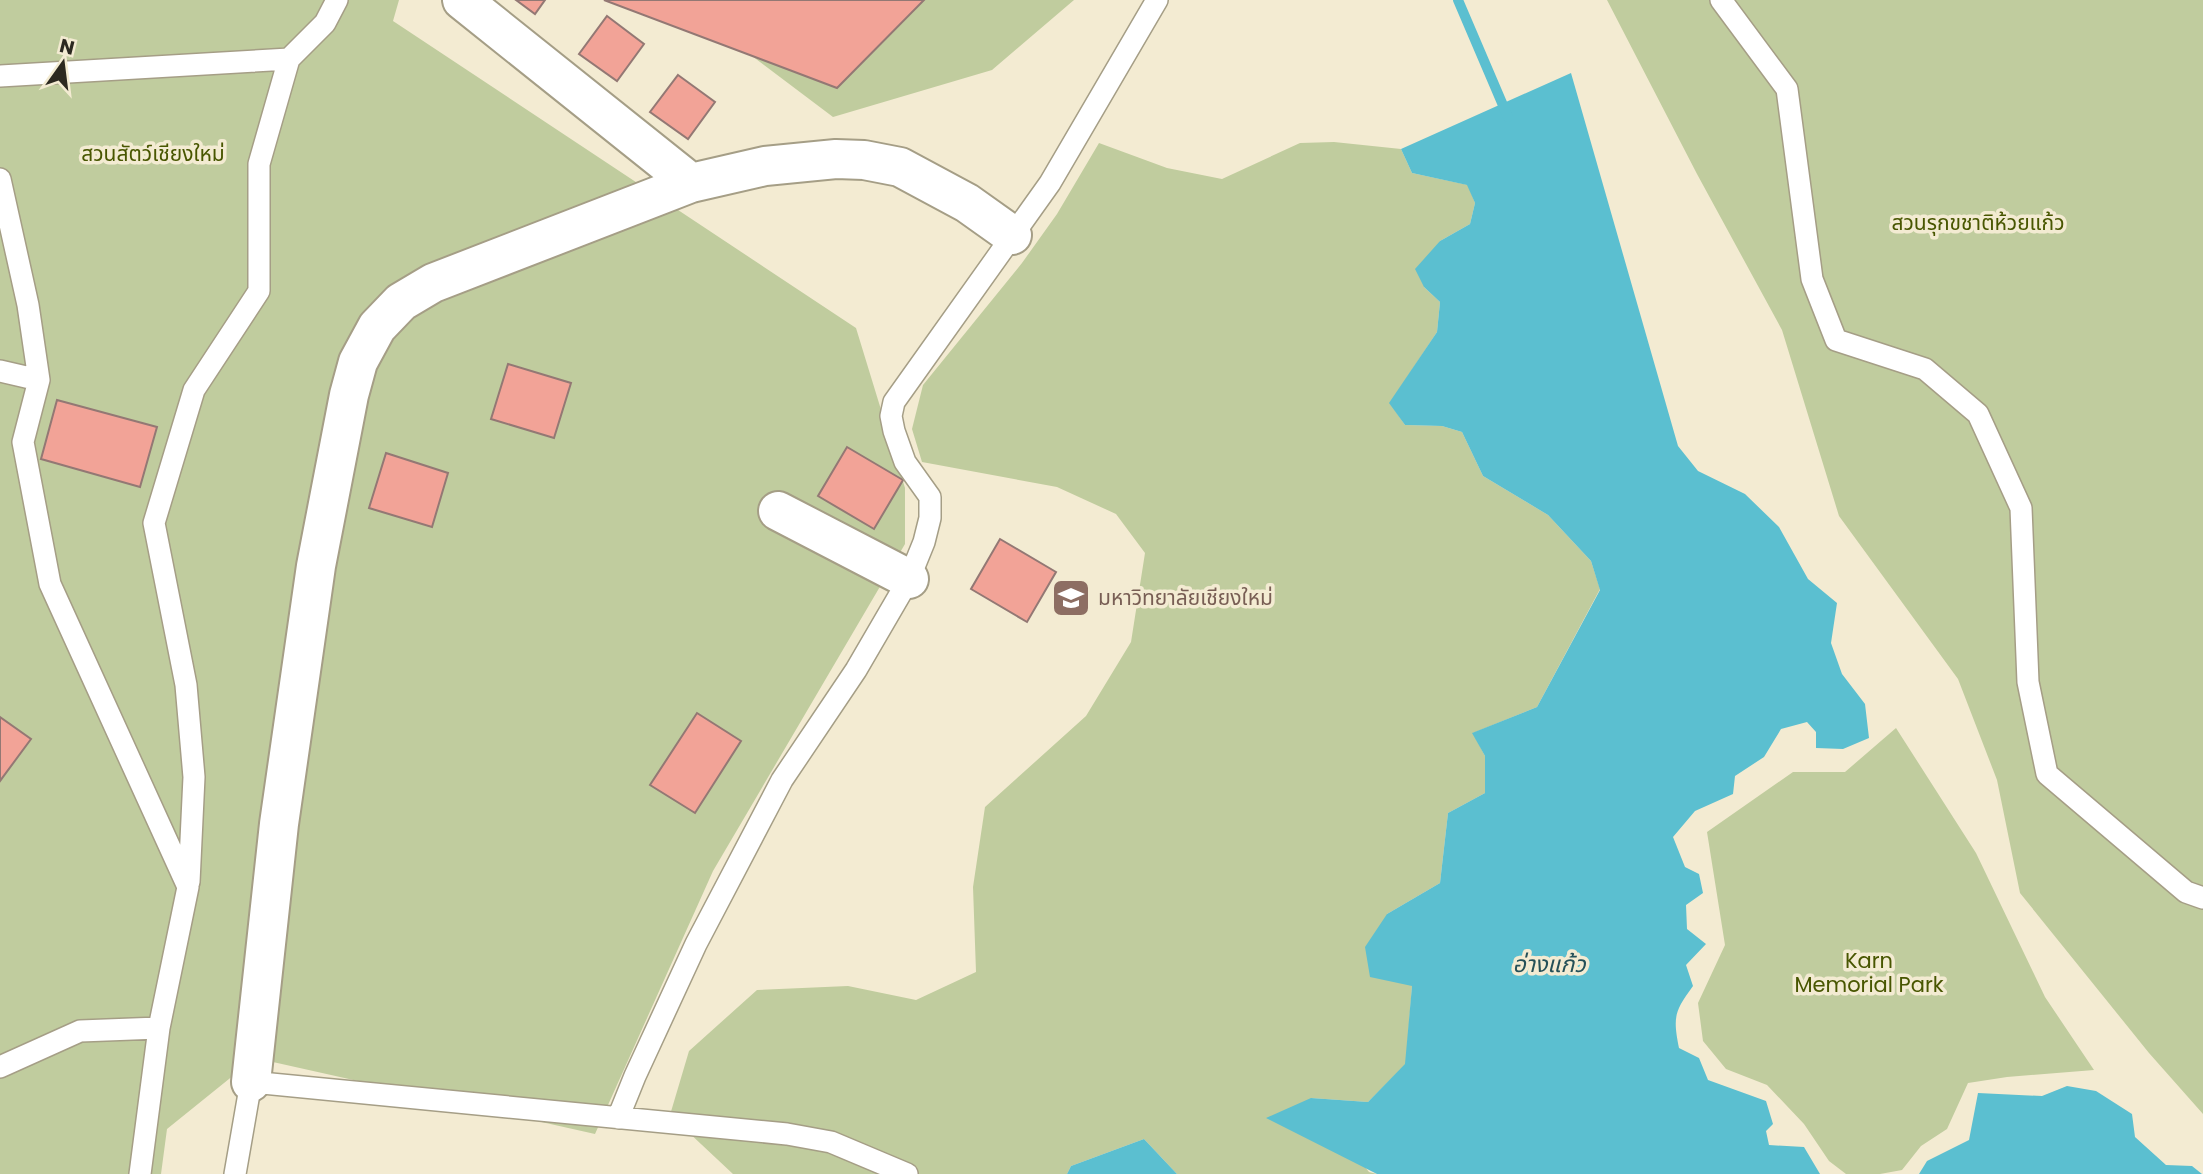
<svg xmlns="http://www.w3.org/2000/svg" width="2203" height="1174" font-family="Poppins,'Noto Sans Thai',sans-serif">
	<rect width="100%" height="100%" fill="#f3ebd2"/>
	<!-- green -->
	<path fill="#c0cc9e" d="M 0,0 L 399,0 L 393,21 L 856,328 L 905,488 L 905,544 L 713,871 L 595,1134 L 255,1058 L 167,1129 L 161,1174 L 0,1174 Z
		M 678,0 L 1074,0 L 992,70 L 833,117 Z
		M 1607,0 L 2203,0 L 2203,1114 L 2149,1053 L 2020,893 L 1997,780 L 1958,679 L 1839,516 L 1782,330 L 1697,174 Z
		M 1334,142 L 1401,149 L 1412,173 L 1468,185 L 1475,203 L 1470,224 L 1440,241 L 1424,287 L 1440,302 L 1437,332 L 1390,403 L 1405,425 L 1442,426 L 1462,432 L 1483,476 L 1548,515 L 1591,561 L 1600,589 L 1537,707 L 1473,733 L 1485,756 L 1485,793 L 1448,813 L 1440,883 L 1387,914 L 1412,986 L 1406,1064 L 1368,1102 L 1311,1098 L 1369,1172 L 1377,1174 L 1177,1174 L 1144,1139 L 1071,1166 L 1067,1174 L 733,1174 L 670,1115 L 689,1051 L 757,990 L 848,986 L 916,1000 L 976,972 L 973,887 L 985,807 L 1086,716 L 1131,642 L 1145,553 L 1116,514 L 1057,487 L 922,462 L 912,429 L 923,385 L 1022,263 L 1057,214 L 1099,143 L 1167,168 L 1222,179 L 1300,143 Z
		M 1896,728 L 1976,853 L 2045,997 L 2094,1070 L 2007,1077 L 1968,1083 L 1947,1129 L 1921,1146 L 1902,1170 L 1880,1174 L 1846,1174 L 1829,1161 L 1804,1124 L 1767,1085 L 1726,1069 L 1703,1041 L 1698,1003 L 1725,945 L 1707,832 L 1793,772 L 1845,772 Z"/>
	<!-- water -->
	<path fill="#5bbfd0" d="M 1571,73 L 1678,446 L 1698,471 L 1745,494 L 1779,527 L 1808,579 L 1837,603 L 1831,643 L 1842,674 L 1865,704 L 1869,738 L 1843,749 L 1816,748 L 1816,732 L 1807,722 L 1781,729 L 1764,757 L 1735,776 L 1733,794 L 1695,811 L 1673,837 L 1685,867 L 1699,874 L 1703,893 L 1686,905 L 1687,929 L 1706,944 L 1686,965 L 1693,986 C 1674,1012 1673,1017 1679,1048 L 1699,1058 L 1708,1080 L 1766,1101 L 1773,1124 L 1766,1131 L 1769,1145 L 1804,1147 L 1820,1174 L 1377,1174 L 1266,1118 L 1311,1098 L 1368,1102 L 1405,1064 L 1412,986 L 1370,977 L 1365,947 L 1387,914 L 1440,883 L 1448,813 L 1485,793 L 1485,756 L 1472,733 L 1537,707 L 1600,590 L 1591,561 L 1548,515 L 1483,476 L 1462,432 L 1442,426 L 1405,425 L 1389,403 L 1437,332 L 1440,302 L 1424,287 L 1415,269 L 1440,241 L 1470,224 L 1475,203 L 1467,185 L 1412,173 L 1401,149 Z
		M 2067,1086 L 2096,1091 L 2132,1114 L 2135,1137 L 2166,1165 L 2192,1166 L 2202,1174 L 1919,1174 L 1927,1161 L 1969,1140 L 1978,1093 L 2042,1096 Z
		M 1144,1139 L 1177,1174 L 1067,1174 L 1071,1166 Z"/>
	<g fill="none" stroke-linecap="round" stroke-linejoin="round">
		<!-- stream -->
		<path stroke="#5bbfd0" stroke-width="10" d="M 1458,0 L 1508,117"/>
	</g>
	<!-- building -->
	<path fill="#f2a397" stroke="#937874" stroke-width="2" d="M 516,0 L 545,0 L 535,14 Z
		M 604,0 L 924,0 L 837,88 Z
		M 607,16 L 644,44 L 617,81 L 579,54 Z
		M 678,75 L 715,102 L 688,139 L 650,112 Z
		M 508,364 L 571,383 L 554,438 L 491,419 Z
		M 57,400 L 157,427 L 140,487 L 41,459 Z
		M 847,447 L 903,480 L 874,529 L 818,496 Z
		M 386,453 L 448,473 L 432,527 L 369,508 Z
		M 1000,539 L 1056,572 L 1027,622 L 971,589 Z
		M 697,713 L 741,741 L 695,813 L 650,785 Z
		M 0,717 L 31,739 L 0,781 Z"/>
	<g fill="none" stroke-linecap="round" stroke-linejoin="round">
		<defs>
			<path id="service" d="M 1721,0 L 1787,89 L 1812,279 L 1836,340 L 1925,369 L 1978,414 L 2021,508 L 2028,682 L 2047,774 L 2186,892 L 2203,898
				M 0,76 L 289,59 L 325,23 L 337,0
				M 0,179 L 28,305 L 39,380 L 23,442 L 50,584 L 188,887 L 159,1028 L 80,1031 L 0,1067
				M 0,371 L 39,380
				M 189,882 L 194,777 L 186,685 L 154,523 L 194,390 L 259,291 L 259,164 L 289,59
				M 618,1118 L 635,1076 L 696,944 L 782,780 L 856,670 L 909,579 L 924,542 L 930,518 L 930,497 L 905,462 L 894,431 L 891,416 L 894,402 L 1050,183 L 1157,0
				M 140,1174 L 159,1028
				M 235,1174 L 251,1082 L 787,1134 L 831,1142 L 907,1174"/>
			<path id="minor" d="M 462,0 L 691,183
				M 778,511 L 909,579
				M 251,1082 L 279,824 L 316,566 L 349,395 L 358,362 L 377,327 L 401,302 L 433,283 L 691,183 L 765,166 L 836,159 L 864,160 L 900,167 L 967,203 L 1012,235"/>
		</defs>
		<!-- service casing -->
		<use href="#service" stroke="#a59e86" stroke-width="24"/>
		<!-- minor casing -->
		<use href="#minor" stroke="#a59e86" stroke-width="42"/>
		<!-- service -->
		<use href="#service" stroke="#fff" stroke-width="21"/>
		<!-- minor -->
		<use href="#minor" stroke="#fff" stroke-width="38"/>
	</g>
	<!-- icons -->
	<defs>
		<symbol id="university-square" viewBox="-11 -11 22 22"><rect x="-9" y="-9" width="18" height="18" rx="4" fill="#8d6e63" stroke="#f3ebd2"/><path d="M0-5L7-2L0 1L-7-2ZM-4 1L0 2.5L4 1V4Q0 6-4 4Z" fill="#fff"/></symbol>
	</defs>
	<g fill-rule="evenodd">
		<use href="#university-square" x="1049" y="576" width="44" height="44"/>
	</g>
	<g text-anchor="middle" stroke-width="7" stroke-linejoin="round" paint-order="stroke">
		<!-- park labels -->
		<g font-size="21" fill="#485601" stroke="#f3ebd2">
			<text x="153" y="161">สวนสัตว์เชียงใหม่</text>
			<text x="1978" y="230">สวนรุกขชาติห้วยแก้ว</text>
			<text x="1869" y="968">Karn<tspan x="1869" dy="24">Memorial Park</tspan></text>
		</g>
		<!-- education labels -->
		<g font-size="21" fill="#785e54" stroke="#f3ebd2" text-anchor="start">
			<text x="1098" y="605">มหาวิทยาลัยเชียงใหม่</text>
		</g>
		<!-- water labels -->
		<g font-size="23" font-style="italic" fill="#245058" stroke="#f3ebd2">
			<text x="1549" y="972">อ่างแก้ว</text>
		</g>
	</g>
	<!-- north arrow -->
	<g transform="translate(63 63) rotate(14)" stroke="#f3ebd2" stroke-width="5" paint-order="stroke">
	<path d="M0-5L12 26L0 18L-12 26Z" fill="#2c2920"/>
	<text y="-10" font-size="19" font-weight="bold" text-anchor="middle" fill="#2c2920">N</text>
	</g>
</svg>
